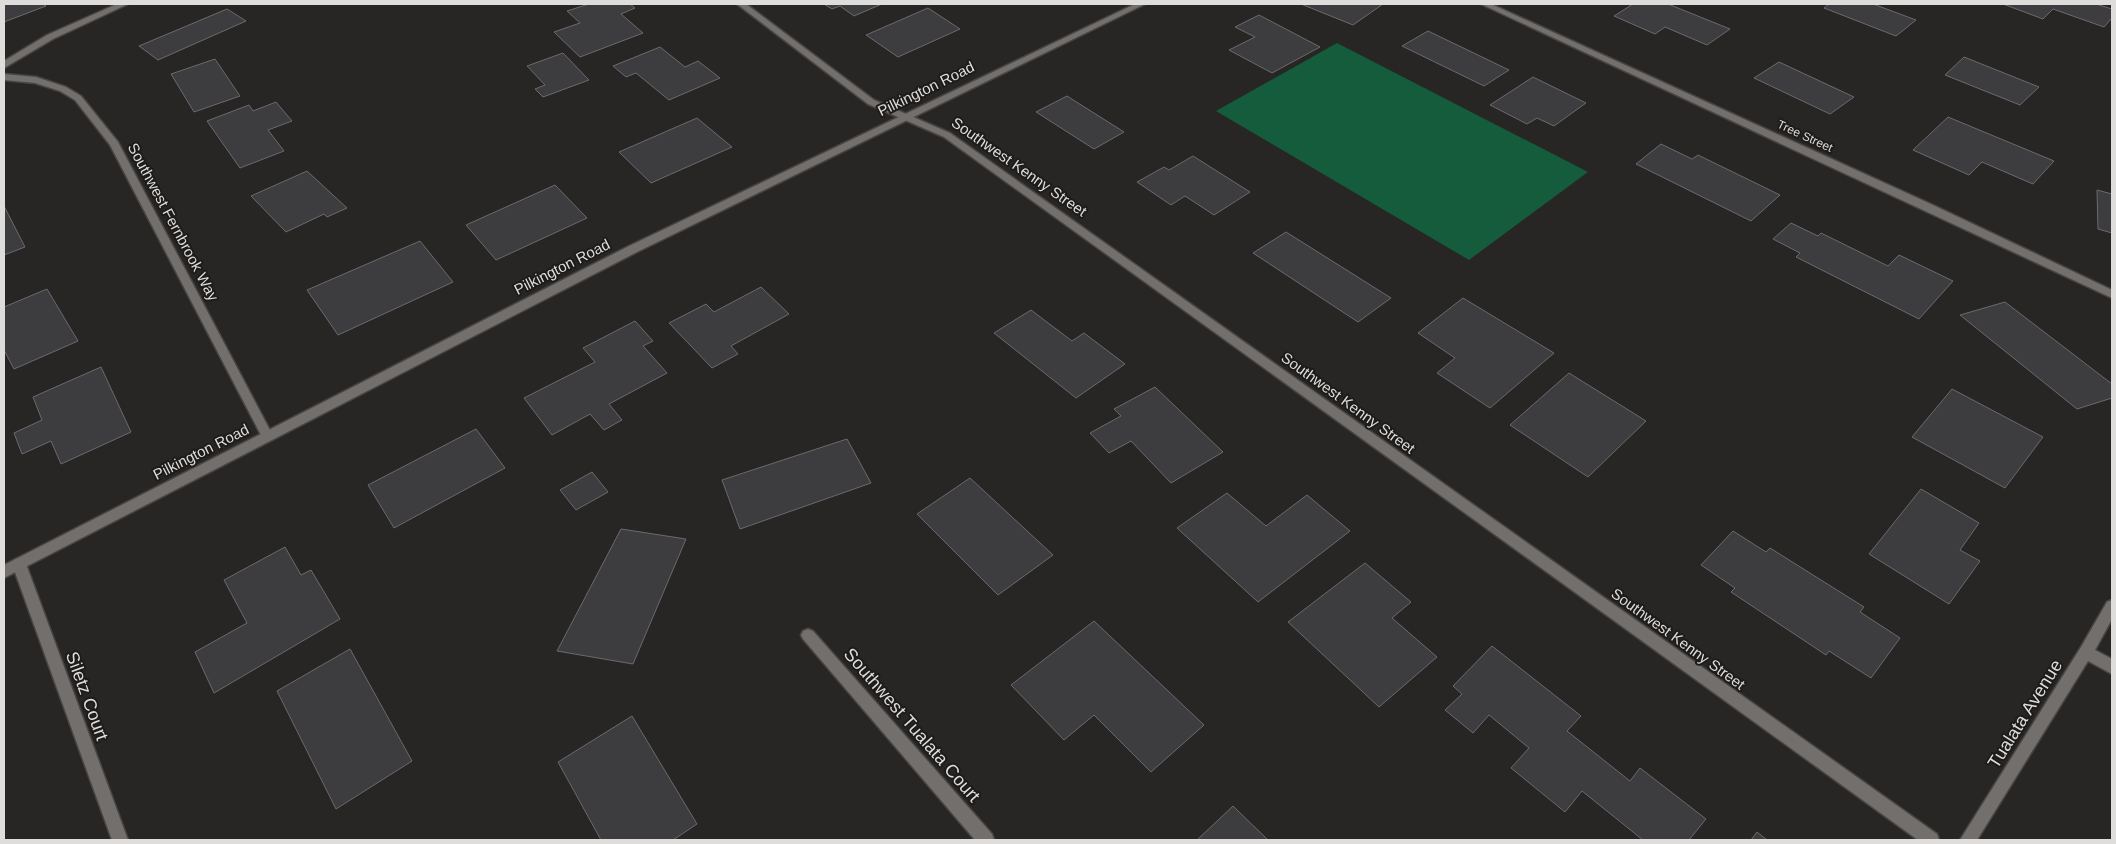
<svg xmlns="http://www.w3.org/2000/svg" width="2116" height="844" font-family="Arial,sans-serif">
	<rect width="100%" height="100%" fill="#282624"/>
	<!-- green -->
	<path fill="#145c3b" d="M 1337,43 L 1588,172 L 1469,260 L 1216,111 Z"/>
	<!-- building -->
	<path fill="#3d3c3f" stroke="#6b6a6d" d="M 4,4 L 43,4 L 46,6 L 4,22 Z
		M 589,4 L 630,4 L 635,8 L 621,14 L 643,33 L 580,57 L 554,32 L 580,23 L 567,11 Z
		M 824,4 L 882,4 L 854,16 L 840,6 L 832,9 Z
		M 1301,4 L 1383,4 L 1353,25 Z
		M 1633,4 L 1668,4 L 1730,29 L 1707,45 L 1665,27 L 1655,34 L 1614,16 Z
		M 1829,4 L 1873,4 L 1916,20 L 1896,36 L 1824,8 Z
		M 2003,4 L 2096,4 L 2112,9 L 2112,18 L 2104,27 L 2053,9 L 2043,19 Z
		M 928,8 L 960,29 L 898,57 L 866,35 Z
		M 227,9 L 246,21 L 158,60 L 139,46 Z
		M 1259,15 L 1320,47 L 1272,73 L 1229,50 L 1255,37 L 1235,27 Z
		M 1428,31 L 1509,70 L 1484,86 L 1402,46 Z
		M 660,47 L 685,67 L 698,61 L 720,78 L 669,100 L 636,73 L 626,77 L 613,66 Z
		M 563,53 L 589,80 L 543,97 L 535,89 L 545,85 L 527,66 Z
		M 1964,57 L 2039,87 L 2020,105 L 1945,75 Z
		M 215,59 L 240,96 L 194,112 L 171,74 Z
		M 1779,62 L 1854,97 L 1830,114 L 1754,78 Z
		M 1533,77 L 1586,103 L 1554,126 L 1537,118 L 1527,124 L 1490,105 Z
		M 1067,96 L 1124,132 L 1094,149 L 1036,112 Z
		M 276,102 L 292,121 L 268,130 L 284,151 L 240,168 L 207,121 L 249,105 L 253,111 Z
		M 1948,117 L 2054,161 L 2033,184 L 1982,162 L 1969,175 L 1913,150 Z
		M 697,118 L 732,147 L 651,183 L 619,152 Z
		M 1661,144 L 1692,159 L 1698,155 L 1780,195 L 1751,221 L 1636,164 Z
		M 1193,156 L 1250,192 L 1214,215 L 1185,196 L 1171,205 L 1137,182 L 1164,167 L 1169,170 Z
		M 307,171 L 347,208 L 327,217 L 324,214 L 286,232 L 251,196 Z
		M 555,185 L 587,218 L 496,260 L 466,225 Z
		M 2097,190 L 2112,194 L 2112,233 L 2098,229 Z
		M 4,206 L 25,247 L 4,255 Z
		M 1791,223 L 1818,236 L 1821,233 L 1888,266 L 1899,255 L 1953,281 L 1919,319 L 1796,257 L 1800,253 L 1773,239 Z
		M 1286,232 L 1391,298 L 1358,322 L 1253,253 Z
		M 420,241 L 453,282 L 338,335 L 307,290 Z
		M 761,287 L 789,314 L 731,346 L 738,354 L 712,368 L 669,323 L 706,304 L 714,312 Z
		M 47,289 L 78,341 L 14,369 L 4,350 L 4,307 Z
		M 1463,298 L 1554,353 L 1490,408 L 1437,373 L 1455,358 L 1418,333 Z
		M 2005,302 L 2112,384 L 2112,398 L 2077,409 L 1960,315 Z
		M 1031,310 L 1072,341 L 1084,333 L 1125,364 L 1076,398 L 994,333 Z
		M 635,321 L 653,341 L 643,346 L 667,373 L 609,404 L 622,420 L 604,430 L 590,414 L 552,435 L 524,398 L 595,362 L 583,348 Z
		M 101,367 L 131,432 L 61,464 L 51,441 L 22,454 L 14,433 L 42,420 L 33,397 Z
		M 1569,373 L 1646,421 L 1588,477 L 1510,425 Z
		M 1155,387 L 1223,452 L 1171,483 L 1131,441 L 1109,453 L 1090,433 L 1121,416 L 1114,409 Z
		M 1952,389 L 2043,437 L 2005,488 L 1912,437 Z
		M 476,429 L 505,468 L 394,528 L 368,485 Z
		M 847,439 L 871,483 L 740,529 L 722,480 Z
		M 592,472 L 608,492 L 576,510 L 560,490 Z
		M 970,478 L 1053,555 L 998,595 L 917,514 Z
		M 1921,489 L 1979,523 L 1960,550 L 1980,561 L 1949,604 L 1869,554 Z
		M 1227,493 L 1266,526 L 1307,495 L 1350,531 L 1258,602 L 1177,528 Z
		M 621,529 L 686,539 L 633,664 L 557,651 Z
		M 1733,531 L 1766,552 L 1770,548 L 1864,607 L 1860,612 L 1900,638 L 1871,678 L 1829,651 L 1826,655 L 1731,592 L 1735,588 L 1701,565 Z
		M 285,547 L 301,575 L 311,570 L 340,619 L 214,693 L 195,652 L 247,623 L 224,580 Z
		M 1365,563 L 1411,602 L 1392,618 L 1437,657 L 1379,707 L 1288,622 Z
		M 1094,621 L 1204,725 L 1151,772 L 1094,715 L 1064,740 L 1011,685 Z
		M 1492,646 L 1581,716 L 1567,731 L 1630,781 L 1640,768 L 1706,819 L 1689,840 L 1643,840 L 1582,791 L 1565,812 L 1511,768 L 1529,748 L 1489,715 L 1473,733 L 1445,710 L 1462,694 L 1453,686 Z
		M 350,649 L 412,761 L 336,809 L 277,691 Z
		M 632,716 L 697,824 L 673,840 L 601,840 L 558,762 Z
		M 1233,806 L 1268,840 L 1197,840 Z
		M 1757,832 L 1767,840 L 1751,840 Z"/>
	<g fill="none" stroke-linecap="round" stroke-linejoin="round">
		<defs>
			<path id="minor" d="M 117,4 L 128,4 L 53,39 L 4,68 L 4,61 L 47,35 Z
				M 737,4 L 746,4 L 874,100 L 950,133 L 1937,834 L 1939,840 L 1918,840 L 944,137 L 868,104 Z
				M 1481,4 L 1491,4 L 1933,205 L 2112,290 L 2112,298 Z
				M 4,74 L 36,77 L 66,87 L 81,96 L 118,142 L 273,436 L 271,439 L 263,439 L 110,145 L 75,100 L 60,91 L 35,83 L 4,80 Z
				M 19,558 L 24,560 L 26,564 L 128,840 L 112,840 L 12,564 L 14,560 Z
				M 2112,600 L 2112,619 L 2095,650 L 2112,659 L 2112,674 L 2088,661 L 1977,840 L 1960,840 L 2081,647 L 2107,602 Z
				M 808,629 L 813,631 L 992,834 L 994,840 L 975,840 L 803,639 L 801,635 L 803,631 Z"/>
			<path id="tertiary" d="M 1135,4 L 1145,4 L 637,252 L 4,578 L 4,565 L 629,246 Z"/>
		</defs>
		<!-- minor casing -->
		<use href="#minor" stroke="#474543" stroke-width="3"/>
		<!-- tertiary casing -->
		<use href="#tertiary" stroke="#474543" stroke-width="3"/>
		<!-- minor -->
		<use href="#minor" fill="#726f6d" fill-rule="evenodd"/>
		<!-- tertiary -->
		<use href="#tertiary" fill="#726f6d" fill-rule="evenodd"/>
	</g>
	<g text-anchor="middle" stroke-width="4" stroke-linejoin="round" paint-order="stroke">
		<!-- far-street labels -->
		<g font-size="12" fill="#dfdddc" stroke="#1e1c1a">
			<text transform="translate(1805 136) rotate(25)" y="4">Tree Street</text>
		</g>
		<!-- street labels -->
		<g font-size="15" fill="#dfdddc" stroke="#1e1c1a">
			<text transform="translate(926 89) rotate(-26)" y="5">Pilkington Road</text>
			<text transform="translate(1019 167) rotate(35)" y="5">Southwest Kenny Street</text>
			<text transform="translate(173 222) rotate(62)" y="5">Southwest Fernbrook Way</text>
			<text transform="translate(562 267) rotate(-27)" y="5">Pilkington Road</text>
			<text transform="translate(1348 403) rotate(36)" y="5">Southwest Kenny Street</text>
			<text transform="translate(201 452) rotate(-27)" y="5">Pilkington Road</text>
			<text transform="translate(1678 639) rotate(36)" y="5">Southwest Kenny Street</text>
		</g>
		<!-- near-street labels -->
		<g font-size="18" fill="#dfdddc" stroke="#1e1c1a">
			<text transform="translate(87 696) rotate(70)" y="6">Siletz Court</text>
			<text transform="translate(2025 714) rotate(-58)" y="6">Tualata Avenue</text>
			<text transform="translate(912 725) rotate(49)" y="6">Southwest Tualata Court</text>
		</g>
	</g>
	<!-- border -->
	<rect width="2116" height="844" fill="none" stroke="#dfdddc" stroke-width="10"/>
</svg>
